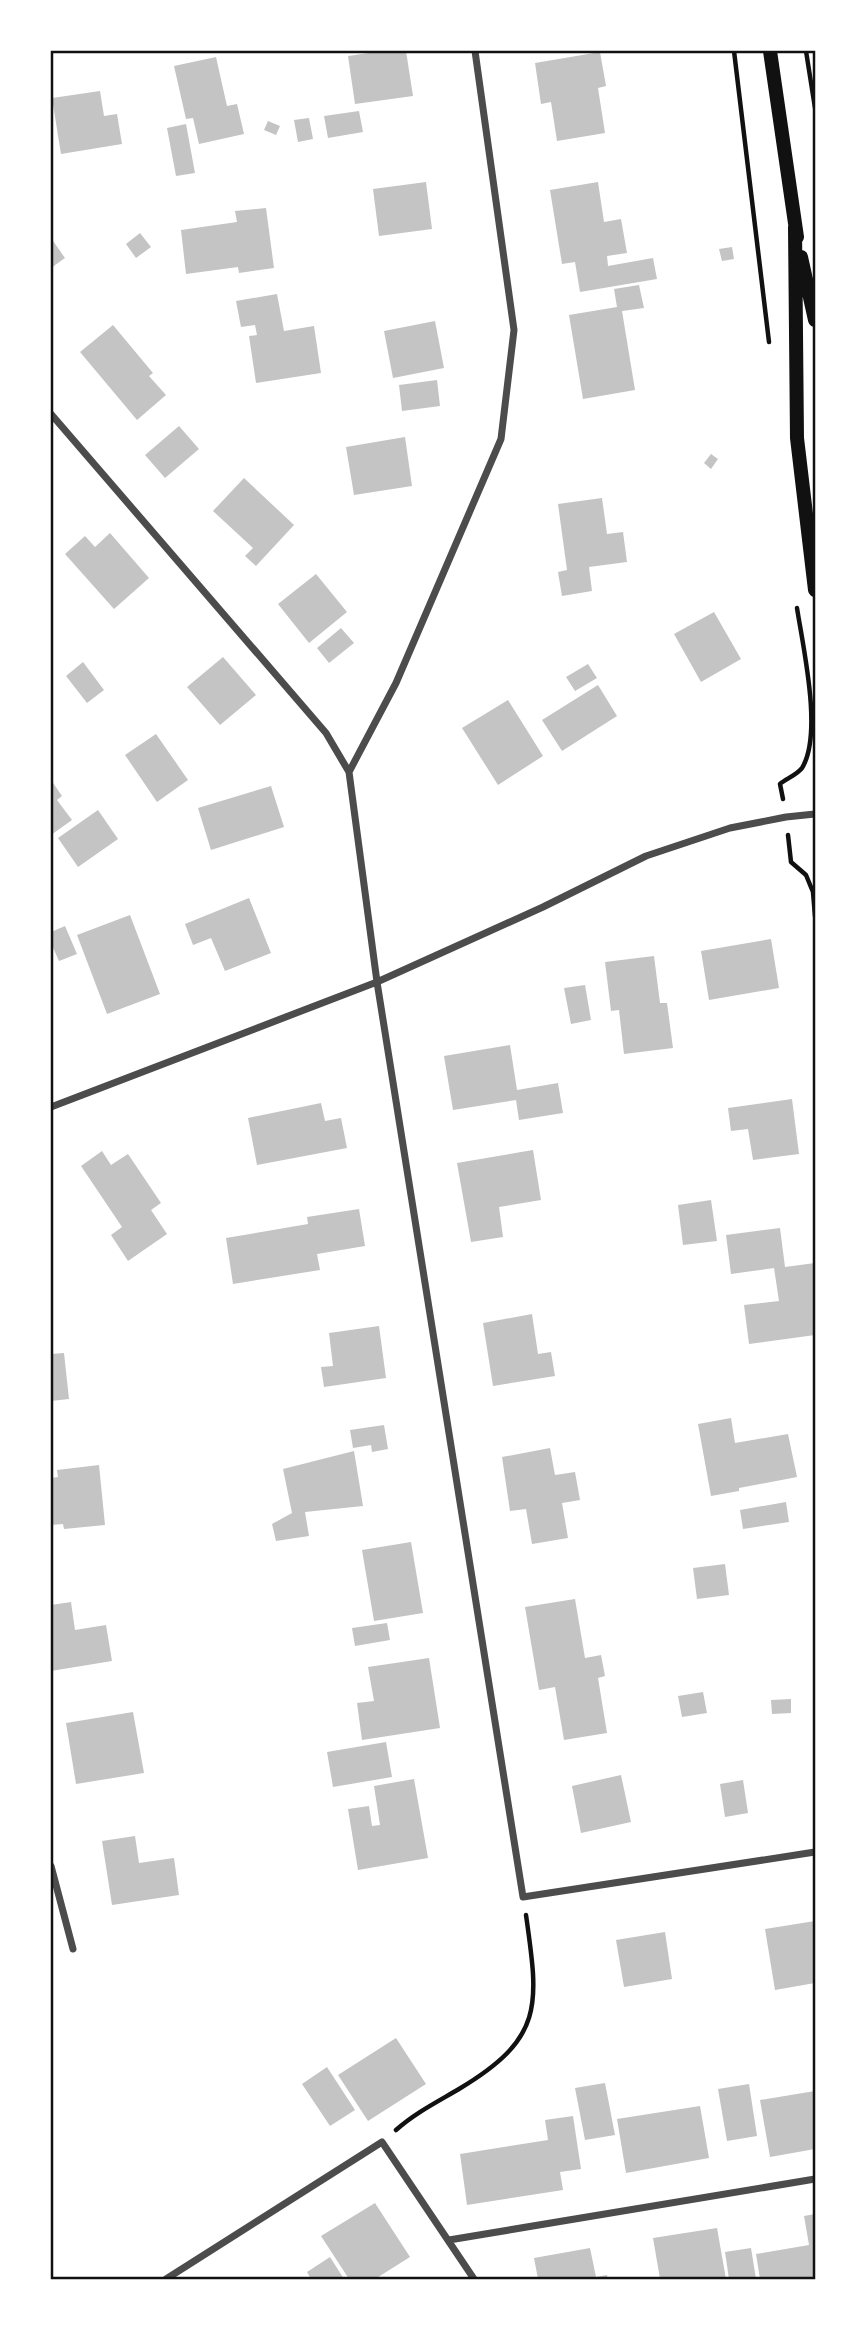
<svg xmlns="http://www.w3.org/2000/svg" width="866" height="2330" font-family="Bitter,serif">
	<rect width="100%" height="100%" fill="#fff"/>
	<!-- building -->
	<path fill="#c4c4c4" d="M 383,51 L 406,51 L 413,96 L 355,104 L 348,56 Z
		M 600,52 L 606,86 L 598,88 L 605,133 L 557,141 L 551,102 L 541,104 L 535,63 Z
		M 216,57 L 227,106 L 237,104 L 244,134 L 199,144 L 193,118 L 186,119 L 174,66 Z
		M 100,91 L 104,116 L 117,114 L 122,144 L 61,154 L 52,98 Z
		M 359,111 L 363,132 L 328,138 L 324,116 Z
		M 309,118 L 313,139 L 298,142 L 294,120 Z
		M 268,121 L 280,126 L 276,135 L 264,130 Z
		M 186,124 L 195,173 L 176,176 L 167,128 Z
		M 426,182 L 432,229 L 379,236 L 373,189 Z
		M 598,182 L 604,222 L 621,219 L 627,253 L 607,256 L 608,266 L 653,258 L 657,279 L 580,292 L 575,262 L 562,264 L 550,190 Z
		M 266,208 L 274,268 L 239,273 L 238,267 L 186,274 L 181,230 L 237,222 L 235,211 Z
		M 140,233 L 151,247 L 136,258 L 126,244 Z
		M 51,238 L 65,258 L 51,268 Z
		M 732,247 L 734,259 L 722,261 L 719,249 Z
		M 639,285 L 644,308 L 622,311 L 635,390 L 583,399 L 569,315 L 617,307 L 614,289 Z
		M 277,294 L 284,331 L 314,326 L 321,373 L 256,383 L 249,336 L 257,335 L 255,325 L 241,327 L 236,301 Z
		M 435,321 L 444,368 L 393,378 L 384,331 Z
		M 113,325 L 153,373 L 149,376 L 166,395 L 137,420 L 80,352 Z
		M 437,380 L 440,406 L 402,411 L 399,385 Z
		M 179,426 L 199,449 L 165,478 L 145,455 Z
		M 405,437 L 412,486 L 354,495 L 346,447 Z
		M 711,454 L 718,459 L 711,469 L 704,463 Z
		M 244,478 L 294,525 L 256,566 L 245,556 L 253,548 L 213,511 Z
		M 602,498 L 607,534 L 623,532 L 627,562 L 589,567 L 592,591 L 562,596 L 558,572 L 567,570 L 558,504 Z
		M 110,533 L 149,578 L 114,609 L 65,554 L 85,536 L 95,547 Z
		M 316,574 L 347,612 L 309,643 L 278,604 Z
		M 714,612 L 741,659 L 701,682 L 674,634 Z
		M 341,628 L 354,643 L 329,663 L 317,648 Z
		M 223,657 L 256,695 L 220,725 L 187,687 Z
		M 83,662 L 104,690 L 87,703 L 66,676 Z
		M 588,664 L 597,678 L 575,691 L 566,677 Z
		M 598,685 L 617,716 L 562,751 L 542,720 Z
		M 508,700 L 543,756 L 498,785 L 462,728 Z
		M 156,734 L 188,780 L 157,802 L 125,755 Z
		M 51,780 L 62,796 L 57,800 L 72,820 L 51,835 Z
		M 271,786 L 284,827 L 211,850 L 198,808 Z
		M 98,810 L 118,839 L 78,867 L 58,838 Z
		M 249,898 L 271,953 L 225,971 L 211,938 L 193,945 L 185,924 Z
		M 130,915 L 160,994 L 107,1014 L 77,935 Z
		M 65,926 L 77,954 L 59,961 L 51,943 L 51,932 Z
		M 771,939 L 779,988 L 709,1000 L 701,951 Z
		M 654,956 L 660,1003 L 667,1003 L 673,1048 L 624,1054 L 619,1010 L 611,1011 L 605,962 Z
		M 585,985 L 591,1020 L 571,1024 L 564,988 Z
		M 510,1045 L 517,1090 L 558,1083 L 563,1113 L 519,1120 L 516,1100 L 453,1110 L 444,1056 Z
		M 792,1099 L 799,1154 L 753,1160 L 748,1129 L 731,1131 L 728,1108 Z
		M 321,1103 L 325,1121 L 341,1118 L 347,1148 L 257,1165 L 248,1118 Z
		M 533,1150 L 541,1200 L 499,1207 L 503,1237 L 471,1242 L 457,1163 Z
		M 102,1151 L 111,1165 L 128,1154 L 161,1203 L 151,1210 L 167,1234 L 128,1261 L 111,1235 L 122,1227 L 81,1166 Z
		M 711,1200 L 717,1241 L 683,1245 L 678,1205 Z
		M 359,1209 L 365,1246 L 317,1254 L 320,1270 L 233,1284 L 226,1238 L 308,1224 L 307,1217 Z
		M 780,1228 L 785,1267 L 815,1263 L 815,1335 L 749,1344 L 744,1305 L 779,1301 L 774,1268 L 731,1274 L 726,1235 Z
		M 532,1314 L 538,1354 L 551,1352 L 555,1376 L 493,1386 L 483,1323 Z
		M 379,1326 L 386,1378 L 324,1387 L 321,1367 L 333,1366 L 329,1333 Z
		M 64,1353 L 69,1399 L 51,1401 L 51,1354 Z
		M 731,1418 L 735,1443 L 788,1434 L 797,1477 L 739,1488 L 739,1491 L 711,1496 L 698,1424 Z
		M 384,1425 L 388,1449 L 372,1452 L 371,1445 L 353,1448 L 350,1430 Z
		M 550,1448 L 555,1475 L 575,1472 L 580,1500 L 562,1503 L 568,1538 L 532,1544 L 526,1509 L 510,1511 L 502,1457 Z
		M 354,1451 L 363,1506 L 305,1512 L 309,1536 L 276,1541 L 272,1524 L 292,1513 L 283,1469 Z
		M 99,1465 L 105,1525 L 64,1529 L 63,1524 L 51,1525 L 51,1478 L 58,1477 L 57,1470 Z
		M 786,1502 L 789,1522 L 743,1529 L 740,1510 Z
		M 411,1542 L 423,1613 L 374,1621 L 362,1550 Z
		M 725,1564 L 729,1595 L 697,1599 L 693,1568 Z
		M 575,1599 L 585,1658 L 601,1655 L 605,1676 L 598,1678 L 607,1733 L 564,1740 L 555,1687 L 539,1690 L 525,1607 Z
		M 71,1602 L 75,1630 L 106,1625 L 112,1661 L 51,1671 L 51,1605 Z
		M 387,1623 L 390,1640 L 355,1646 L 352,1628 Z
		M 429,1658 L 440,1728 L 362,1740 L 357,1703 L 374,1701 L 368,1667 Z
		M 703,1692 L 707,1713 L 682,1717 L 678,1696 Z
		M 791,1699 L 791,1713 L 772,1714 L 771,1700 Z
		M 133,1712 L 144,1773 L 76,1784 L 66,1723 Z
		M 386,1742 L 392,1777 L 333,1787 L 327,1752 Z
		M 621,1775 L 631,1822 L 581,1833 L 572,1786 Z
		M 414,1779 L 428,1858 L 358,1870 L 348,1809 L 369,1806 L 372,1826 L 380,1825 L 374,1786 Z
		M 743,1780 L 748,1813 L 725,1817 L 720,1784 Z
		M 135,1836 L 139,1863 L 174,1858 L 179,1895 L 112,1905 L 102,1841 Z
		M 815,1921 L 815,1983 L 775,1990 L 765,1929 Z
		M 665,1932 L 672,1979 L 624,1987 L 616,1940 Z
		M 396,2038 L 426,2084 L 368,2121 L 338,2075 Z
		M 327,2067 L 355,2110 L 330,2126 L 302,2084 Z
		M 605,2083 L 615,2135 L 585,2140 L 575,2088 Z
		M 749,2084 L 757,2136 L 727,2141 L 718,2089 Z
		M 815,2091 L 815,2149 L 770,2157 L 760,2100 Z
		M 700,2106 L 709,2158 L 626,2173 L 617,2119 Z
		M 573,2116 L 581,2169 L 560,2172 L 563,2190 L 467,2205 L 460,2154 L 548,2140 L 545,2120 Z
		M 375,2203 L 410,2257 L 375,2279 L 349,2279 L 321,2236 Z
		M 815,2214 L 815,2279 L 760,2279 L 756,2254 L 809,2245 L 804,2216 Z
		M 717,2228 L 726,2279 L 660,2279 L 653,2238 Z
		M 590,2248 L 596,2277 L 607,2275 L 608,2279 L 538,2279 L 534,2258 Z
		M 751,2248 L 756,2279 L 729,2279 L 725,2252 Z
		M 330,2257 L 344,2279 L 311,2279 L 307,2272 Z"/>
	<g fill="none" stroke-linecap="round" stroke-linejoin="round">
		<!-- path -->
		<path stroke="#111" stroke-width="4.5" d="M 734,51 L 769,342
			M 806,51 L 815,108
			M 783,799 L 780,784 C 786,779 798,774 802,768 C 823,734 803,647 797,608
			M 788,835 L 791,862 L 806,875 L 813,892 L 815,916
			M 396,2130 C 415,2113 437,2102 459,2089 C 544,2038 539,2006 526,1915"/>
		<!-- minor -->
		<path stroke="#4c4c4c" stroke-width="7" d="M 475,51 L 514,330 L 501,439 L 396,683 L 349,772 L 377,982 L 523,1897 L 815,1852
			M 51,414 L 326,733 L 349,772
			M 51,1107 L 377,982 L 543,907 L 646,856 L 730,828 L 786,817 L 815,814
			M 51,1866 L 73,1949
			M 449,2240 L 815,2179
			M 166,2279 L 382,2142 L 474,2279"/>
		<!-- secondary -->
		<path stroke="#111" stroke-width="14" d="M 770,51 L 797,237
			M 795,227 L 797,438 L 815,590
			M 801,257 L 815,320"/>
	</g>
	<!-- border -->
	<rect width="866" height="2330" fill="none" stroke="#ffffff" stroke-width="105"/>
	<rect x="52" y="52" width="762" height="2226" fill="none" stroke="#111" stroke-width="2.5"/>
</svg>
